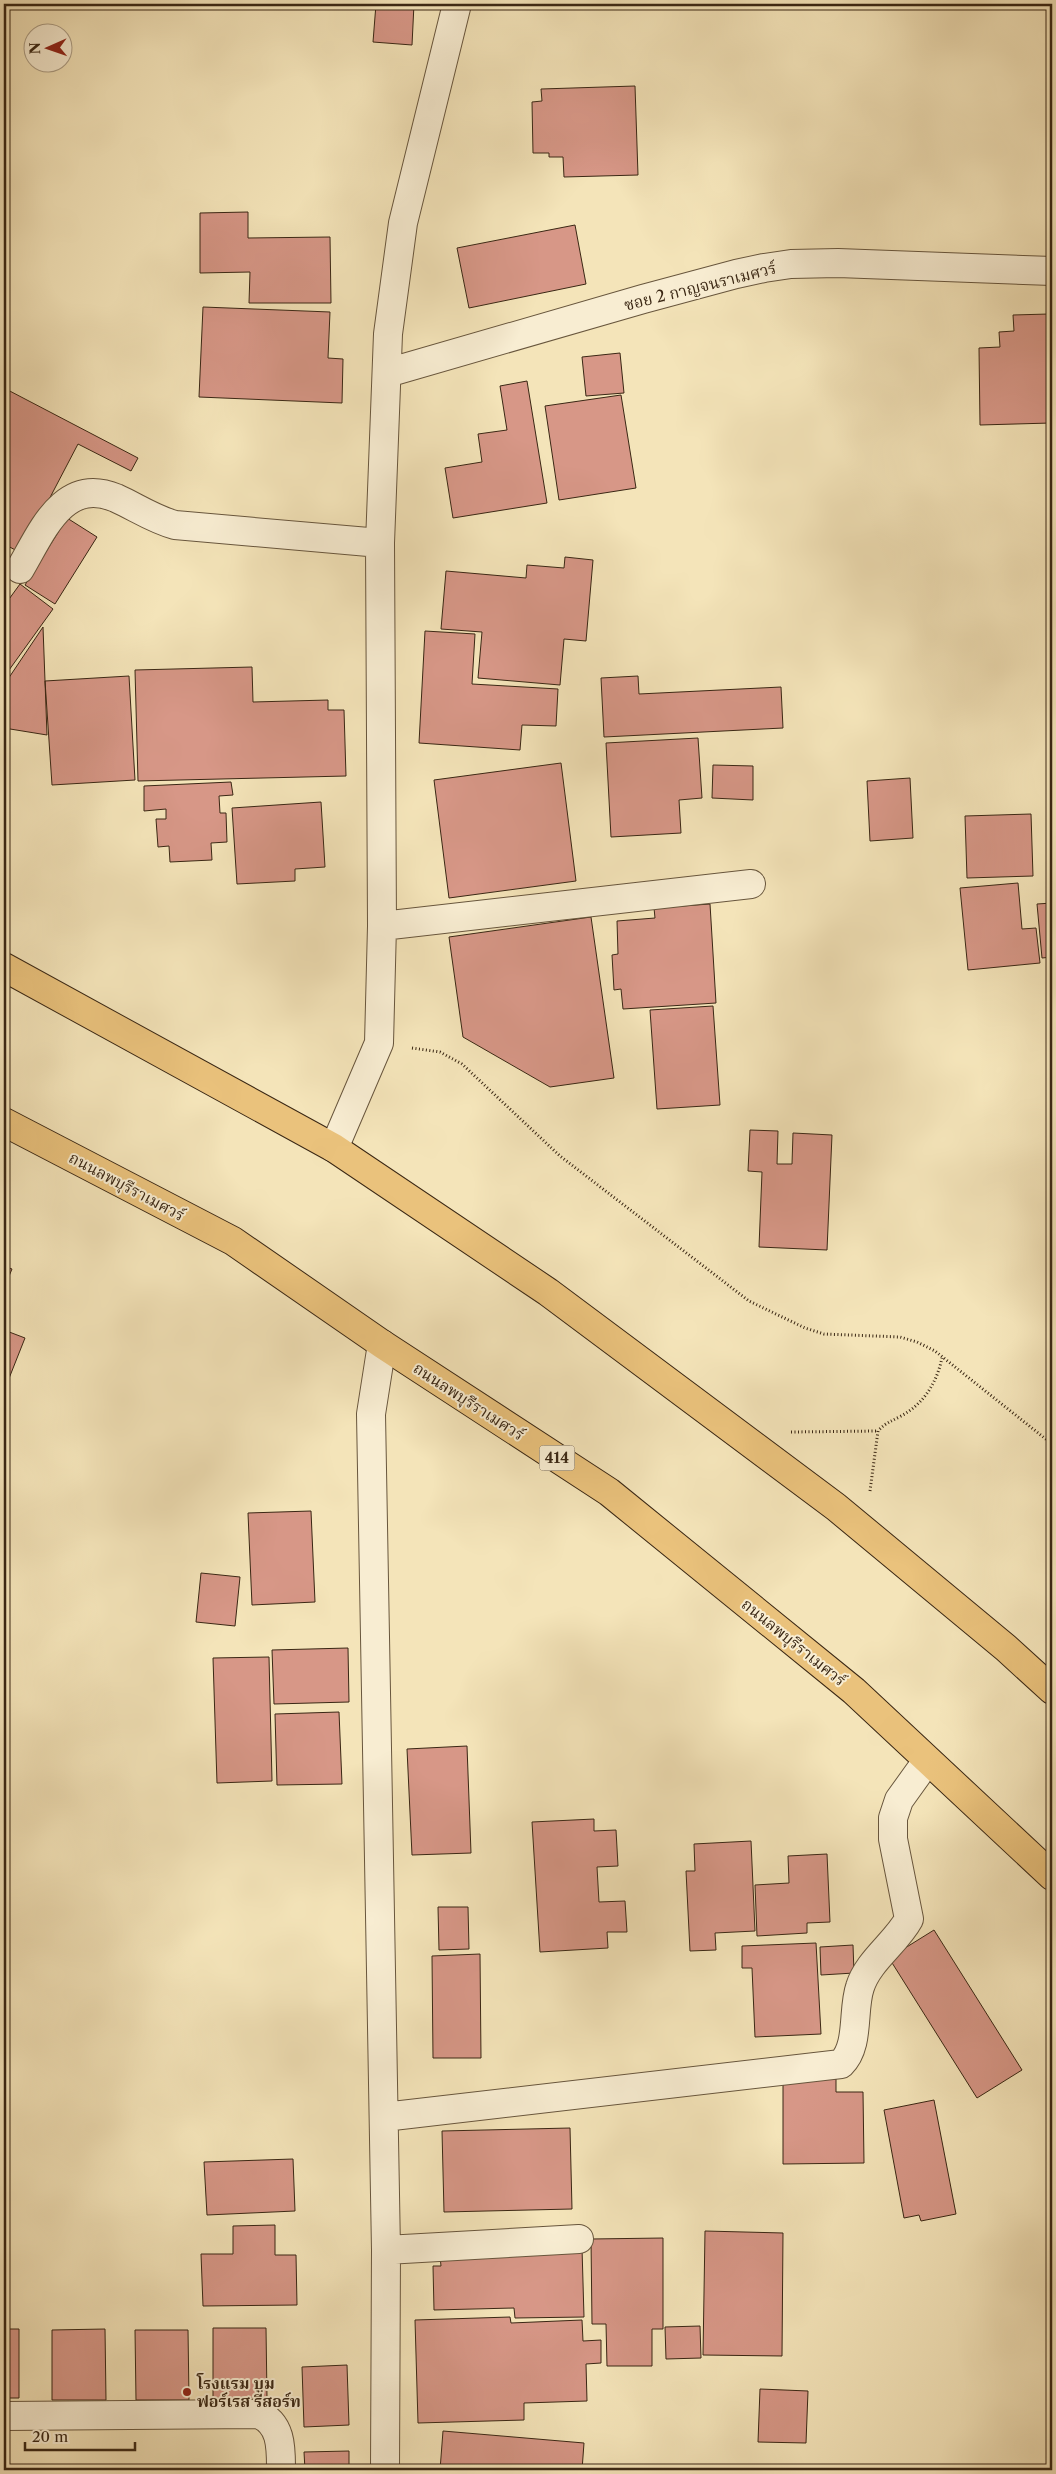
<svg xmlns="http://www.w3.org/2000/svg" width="1056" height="2474" font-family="'Libre Caslon Text','Noto Serif Thai',serif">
	<rect width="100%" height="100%" fill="#f4e4b9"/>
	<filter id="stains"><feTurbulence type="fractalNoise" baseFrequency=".004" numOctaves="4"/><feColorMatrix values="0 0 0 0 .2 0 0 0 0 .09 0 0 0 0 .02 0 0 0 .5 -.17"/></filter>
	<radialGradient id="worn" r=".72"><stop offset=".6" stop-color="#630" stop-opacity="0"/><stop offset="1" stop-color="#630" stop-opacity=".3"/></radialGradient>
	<!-- building -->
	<path fill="#d79787" stroke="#3a2714" d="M 376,4 L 414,4 L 412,45 L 373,42 Z
		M 1049,31 L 1052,31 L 1052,74 Z
		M 635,86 L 638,175 L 564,177 L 563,157 L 549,157 L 549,153 L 533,153 L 532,102 L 542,101 L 541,89 Z
		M 248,212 L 248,238 L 330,237 L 331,303 L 249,303 L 250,272 L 200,273 L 200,213 Z
		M 575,225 L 586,284 L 469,308 L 457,248 Z
		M 203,307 L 330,312 L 328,358 L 343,359 L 342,403 L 199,397 Z
		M 1049,314 L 1051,423 L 980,425 L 979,348 L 1000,347 L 999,332 L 1014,331 L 1013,315 Z
		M 620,353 L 624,393 L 586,396 L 582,357 Z
		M 527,381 L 547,503 L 453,518 L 445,468 L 482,462 L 478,434 L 507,430 L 500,386 Z
		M 4,388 L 138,458 L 131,471 L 78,444 L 21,553 L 4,544 Z
		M 621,395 L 636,488 L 559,500 L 545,406 Z
		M 67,518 L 97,537 L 55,604 L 25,585 Z
		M 565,557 L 593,560 L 586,641 L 564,639 L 560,685 L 478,678 L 482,632 L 441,629 L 446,571 L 526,578 L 527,565 L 564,568 Z
		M 20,584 L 53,609 L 4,677 L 4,606 Z
		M 43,627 L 47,735 L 4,728 L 4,685 Z
		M 425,631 L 475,634 L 472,684 L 558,689 L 556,726 L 522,725 L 520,750 L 419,743 Z
		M 252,667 L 253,702 L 328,700 L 328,710 L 344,710 L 346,776 L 138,781 L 135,670 Z
		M 129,676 L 135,780 L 52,785 L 45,681 Z
		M 638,676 L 639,694 L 781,687 L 783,728 L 604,737 L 601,678 Z
		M 698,738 L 702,798 L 679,800 L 681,833 L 611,837 L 606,743 Z
		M 561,763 L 576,881 L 449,898 L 434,780 Z
		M 713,765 L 753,766 L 753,800 L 712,798 Z
		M 910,778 L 913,838 L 870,841 L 867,781 Z
		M 231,782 L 233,795 L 219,796 L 220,813 L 226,813 L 227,842 L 211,843 L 212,860 L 170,862 L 169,846 L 158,847 L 156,819 L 166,819 L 166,809 L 144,811 L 144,786 Z
		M 321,802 L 325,867 L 295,869 L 295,881 L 237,884 L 232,808 Z
		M 1031,814 L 1033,876 L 967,878 L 965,816 Z
		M 1018,883 L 1022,929 L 1036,928 L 1040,963 L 968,970 L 960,888 Z
		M 1052,903 L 1052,957 L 1042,958 L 1037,904 Z
		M 710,904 L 716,1003 L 623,1009 L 621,989 L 614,990 L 612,955 L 618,954 L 617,921 L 655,918 L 654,908 Z
		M 591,917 L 614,1078 L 550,1087 L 463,1037 L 449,937 Z
		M 713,1006 L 720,1105 L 657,1109 L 650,1010 Z
		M 750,1130 L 778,1131 L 777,1164 L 792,1164 L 793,1133 L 832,1135 L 827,1250 L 759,1247 L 762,1172 L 748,1171 Z
		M 4,1266 L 12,1269 L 4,1288 Z
		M 4,1330 L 25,1338 L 4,1391 Z
		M 311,1511 L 315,1602 L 252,1605 L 248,1513 Z
		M 201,1573 L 240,1577 L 235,1626 L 196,1622 Z
		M 348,1648 L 349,1702 L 274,1704 L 272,1650 Z
		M 269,1657 L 272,1781 L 217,1783 L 213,1658 Z
		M 339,1712 L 342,1784 L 277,1785 L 275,1714 Z
		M 467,1746 L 471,1853 L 412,1855 L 407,1749 Z
		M 594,1819 L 594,1831 L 616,1830 L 618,1866 L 597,1867 L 599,1902 L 625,1901 L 627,1932 L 607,1932 L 608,1948 L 540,1952 L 532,1822 Z
		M 751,1841 L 755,1931 L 715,1933 L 716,1950 L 690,1951 L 686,1871 L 695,1871 L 694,1844 Z
		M 827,1854 L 830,1922 L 807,1923 L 807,1933 L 757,1936 L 755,1885 L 789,1883 L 788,1856 Z
		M 438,1907 L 468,1907 L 469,1949 L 439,1950 Z
		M 934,1930 L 1022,2070 L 977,2098 L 889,1958 Z
		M 816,1943 L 821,2034 L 755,2037 L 752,1968 L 742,1968 L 742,1946 Z
		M 853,1945 L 854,1973 L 821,1975 L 820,1947 Z
		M 480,1954 L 481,2058 L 433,2058 L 432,1956 Z
		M 783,2079 L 836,2079 L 836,2092 L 863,2092 L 864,2163 L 783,2164 Z
		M 934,2100 L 956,2214 L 921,2221 L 919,2215 L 904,2218 L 884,2110 Z
		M 570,2128 L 572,2209 L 444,2212 L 442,2131 Z
		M 293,2159 L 295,2211 L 207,2215 L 204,2162 Z
		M 275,2225 L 275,2255 L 296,2255 L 297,2305 L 203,2306 L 201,2254 L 233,2254 L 233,2226 Z
		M 705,2231 L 783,2233 L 782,2356 L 703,2355 Z
		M 663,2238 L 663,2329 L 652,2329 L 652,2366 L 607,2366 L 606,2324 L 592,2324 L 591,2239 Z
		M 582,2248 L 584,2317 L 515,2318 L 514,2308 L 434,2310 L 433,2266 L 441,2266 L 440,2256 Z
		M 510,2317 L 511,2323 L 582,2320 L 583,2341 L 601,2340 L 601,2363 L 586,2364 L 587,2401 L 524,2403 L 524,2420 L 418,2423 L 415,2320 Z
		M 700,2326 L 701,2358 L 666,2359 L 665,2327 Z
		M 213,2328 L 266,2328 L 267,2398 L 213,2398 Z
		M 4,2329 L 19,2329 L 19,2398 L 4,2398 Z
		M 105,2329 L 106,2400 L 52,2400 L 52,2330 Z
		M 135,2330 L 188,2330 L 189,2400 L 136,2400 Z
		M 347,2365 L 349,2425 L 304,2427 L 302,2367 Z
		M 760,2389 L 808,2391 L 806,2443 L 758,2442 Z
		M 443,2431 L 584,2443 L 582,2470 L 440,2470 Z
		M 349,2451 L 349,2470 L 305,2470 L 304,2452 Z"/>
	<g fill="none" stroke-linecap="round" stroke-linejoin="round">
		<defs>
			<path id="minor" d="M 387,373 L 643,299 L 736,274 L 764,268 L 791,264 L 838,263 L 1052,271
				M 20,569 C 42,532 63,476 116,498 C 136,507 153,519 175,525 L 380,543
				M 382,926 L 751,884
				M 334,1148 L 379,1043 L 382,926 L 380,543 L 388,334 L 403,223 L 457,4
				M 382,1344 L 371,1414 L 386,2250 L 385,2470
				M 384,2117 L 841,2064 C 860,2046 852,2010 860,1987 C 868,1961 896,1943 909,1919 L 893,1839 L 893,1818 L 899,1800 L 927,1761
				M 386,2250 L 579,2239
				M 4,2416 L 258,2414 C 282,2423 281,2449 281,2470"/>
			<path id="major" d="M 4,967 L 334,1148 L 548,1292 L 836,1507 L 1006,1648 L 1052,1690
				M 4,1122 L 233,1241 L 382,1344 L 609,1492 L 854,1691 L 1052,1876"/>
		</defs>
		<!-- minor casing -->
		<use href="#minor" stroke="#68563d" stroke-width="30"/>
		<!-- major casing -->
		<use href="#major" stroke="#3a2714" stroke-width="30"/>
		<!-- path -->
		<path stroke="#3a2714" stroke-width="3" stroke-dasharray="1 2.5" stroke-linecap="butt" d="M 412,1048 L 440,1052 L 462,1064 L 560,1156 L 749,1301 L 805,1328 L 824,1334 L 900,1337 L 917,1342 L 935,1351 L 1052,1444
			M 791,1432 L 878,1431
			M 870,1491 L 878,1431 C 885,1423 892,1421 901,1416 C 924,1404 937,1382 942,1358"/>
		<!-- minor -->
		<use href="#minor" stroke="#f8edd2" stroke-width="28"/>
		<!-- major -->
		<use href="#major" stroke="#eac27c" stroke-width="28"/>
	</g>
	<!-- markers -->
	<circle fill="#8f2418" stroke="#f8edd2" stroke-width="2" cx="187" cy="2392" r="5"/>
	<g text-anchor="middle" stroke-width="4" stroke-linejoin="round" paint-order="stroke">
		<!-- shield labels -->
		<rect fill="#f8edd2" stroke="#73624d" stroke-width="1" x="539.5" y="1445.5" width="35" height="25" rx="4"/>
		<g font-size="15" font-weight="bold" fill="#3a2714">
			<text x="557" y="1463">414</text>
		</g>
		<!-- street labels -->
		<g font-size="16" fill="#3a2714" stroke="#f8edd2">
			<text transform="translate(700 286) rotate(-14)" y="6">ซอย 2 กาญจนราเมศวร์</text>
			<text transform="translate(127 1186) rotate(28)" y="6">ถนนลพบุรีราเมศวร์</text>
			<text transform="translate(469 1401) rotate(33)" y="6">ถนนลพบุรีราเมศวร์</text>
			<text transform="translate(794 1642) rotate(39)" y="6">ถนนลพบุรีราเมศวร์</text>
		</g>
		<!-- poi labels -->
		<g font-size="16" font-weight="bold" fill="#3a2714" stroke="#f8edd2" text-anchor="start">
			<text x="197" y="2389">โรงแรม บูม<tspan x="197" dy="18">ฟอร์เรส รีสอร์ท</tspan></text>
		</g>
	</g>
	<!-- margin -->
	<rect width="1056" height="2474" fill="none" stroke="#f4e4b9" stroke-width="20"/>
	<rect x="5" y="5" width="1046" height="2464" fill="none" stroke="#3a2714" stroke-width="2.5"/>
	<rect x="10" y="10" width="1036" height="2454" fill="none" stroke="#3a2714"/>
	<!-- north arrow -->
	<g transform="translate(48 48) rotate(268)"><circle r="24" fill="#f8edd2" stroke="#ac9e86"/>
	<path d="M0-4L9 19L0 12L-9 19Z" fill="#8f2418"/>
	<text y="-8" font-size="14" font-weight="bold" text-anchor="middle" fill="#3a2714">N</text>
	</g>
	<!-- scale -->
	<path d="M25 2442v8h110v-8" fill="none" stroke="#3a2714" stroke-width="2.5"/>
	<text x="32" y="2442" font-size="15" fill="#3a2714" stroke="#f8edd2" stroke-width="4" paint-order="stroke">20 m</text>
	<rect width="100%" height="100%" filter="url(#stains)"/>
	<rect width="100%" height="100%" fill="url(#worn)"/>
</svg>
